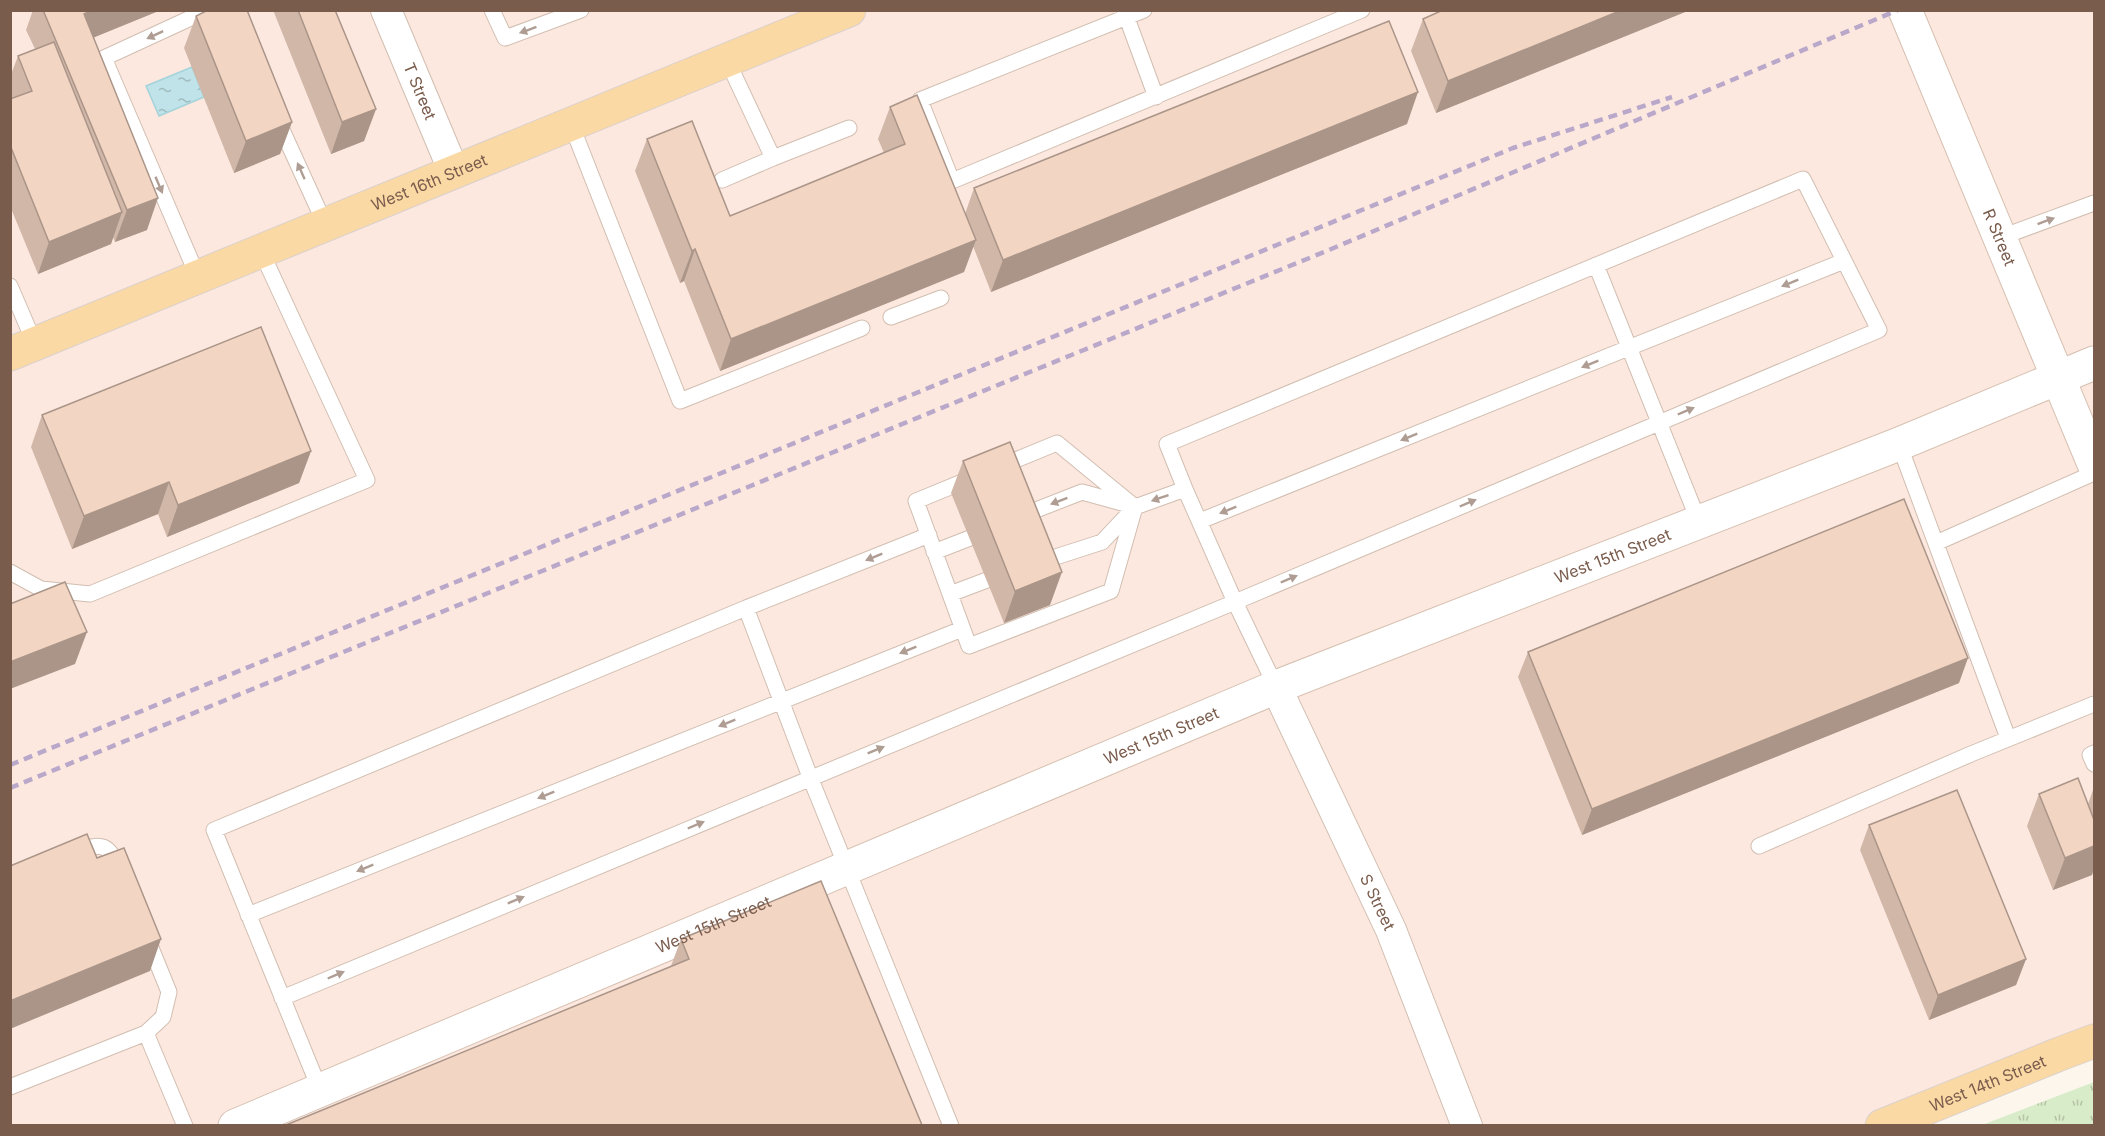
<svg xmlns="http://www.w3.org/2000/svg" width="2105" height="1136" font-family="Inter,sans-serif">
	<defs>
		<pattern id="grass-tufts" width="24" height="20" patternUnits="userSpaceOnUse" patternTransform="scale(1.5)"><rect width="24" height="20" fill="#d8ecc9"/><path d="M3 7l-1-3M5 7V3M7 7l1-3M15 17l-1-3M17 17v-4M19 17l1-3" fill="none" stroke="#b4c2a5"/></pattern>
		<pattern id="water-ripples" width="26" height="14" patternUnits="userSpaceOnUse" patternTransform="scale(1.5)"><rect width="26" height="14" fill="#bfe3e8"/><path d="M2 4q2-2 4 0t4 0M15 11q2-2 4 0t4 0" fill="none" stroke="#a0bbbe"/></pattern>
	</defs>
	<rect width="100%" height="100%" fill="#fdf6ec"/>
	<!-- commercial -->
	<path fill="#fde8e0" d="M 10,11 L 2094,11 L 2094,1033 L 1908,1126 L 11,1125 Z"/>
	<!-- grass -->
	<path fill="url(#grass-tufts)" d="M 2094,1082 L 2094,1125 L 1982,1125 Z"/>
	<!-- water -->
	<path fill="url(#water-ripples)" stroke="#a5d3da" stroke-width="1.5" d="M 192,67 L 204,97 L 159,116 L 146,86 Z"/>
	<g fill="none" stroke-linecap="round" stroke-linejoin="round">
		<defs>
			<path id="lane" d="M 492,10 L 505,38 L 581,10
				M 1124,10 L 1156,97
				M 1144,10 L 920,100 L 952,181 L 1362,10
				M 727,60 L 773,158 L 849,128
				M 278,121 L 325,224
				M 571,124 L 680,401 L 862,328
				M 722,180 L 773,158
				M 1999,238 L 2094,203
				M 1596,265 L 1699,522
				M 198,277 L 104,58 L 208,10
				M 10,286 L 35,344
				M 891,317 L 941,298
				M 1057,443 L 1135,507 L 1111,591 L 969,646 L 916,501 Z
				M 1899,444 L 2008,738
				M 1018,517 L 1082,492 L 1129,505
				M 1200,521 L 1844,261
				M 1936,543 L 2094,473
				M 934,552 L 970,538
				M 1037,563 L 1102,542 L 1135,507 L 1185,489
				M 10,572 L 41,589 L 90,594 L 367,480 L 261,251
				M 950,594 L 987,580
				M 746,608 L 929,535
				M 2094,753 L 2090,755 L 2094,764
				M 1759,846 L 1971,754 L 2094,704
				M 75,852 C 103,842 108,843 120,871
				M 248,915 L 962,629
				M 282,998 L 1235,602 L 1879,330 L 1803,179 L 1167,444 L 1185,489 L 1235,602 L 1276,687
				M 146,1033 L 185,1126
				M 10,1087 L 146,1033 L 163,1017 L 169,992 L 147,938
				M 320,1090 L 214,830 L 746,608 L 810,777 L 951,1126"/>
			<g id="street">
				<path id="s1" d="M 386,10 L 454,172"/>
				<path id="s2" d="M 1276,687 L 1391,930 L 1467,1126"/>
			</g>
			<g id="secondary">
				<path id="s3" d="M 1905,10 L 2094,464"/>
				<path id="s4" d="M 235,1126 L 1276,687 L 1899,444 L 2094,363"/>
			</g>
			<g id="primary">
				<path id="s5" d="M 10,354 L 849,10"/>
				<path id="s6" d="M 1882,1126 L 2057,1055 L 2094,1041"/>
			</g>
		</defs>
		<!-- lane casing -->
		<use href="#lane" stroke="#d1beb0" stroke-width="17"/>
		<!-- street casing -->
		<use href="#street" stroke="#d1beb0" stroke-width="32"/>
		<!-- secondary casing -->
		<use href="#secondary" stroke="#d6c0b0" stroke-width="35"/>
		<!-- primary casing -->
		<use href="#primary" stroke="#dad1cd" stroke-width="35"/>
		<!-- lane -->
		<use href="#lane" stroke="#fff" stroke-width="15"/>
		<!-- street -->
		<use href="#street" stroke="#fff" stroke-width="30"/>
		<!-- secondary -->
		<use href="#secondary" stroke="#fff" stroke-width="33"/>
		<!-- primary -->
		<use href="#primary" stroke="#fbd9a5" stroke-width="33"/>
		<!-- rail -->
		<path stroke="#b9a8c9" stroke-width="4.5" stroke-dasharray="9 6" stroke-linecap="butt" d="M 10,765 L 1513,148 L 1672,97
			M 10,788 L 1324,252 L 1898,10"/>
	</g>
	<!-- wall -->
	<path fill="#d1b7a8" d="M 33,10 L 161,10 L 94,37 L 147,230 L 115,242 L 113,237 L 111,244 L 38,274 L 10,206 L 10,77 L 18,56 L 35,49 L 26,30 Z
		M 273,10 L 335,10 L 376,109 L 364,141 L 331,154 Z
		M 1443,10 L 1690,10 L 1436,113 L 1411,51 L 1423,19 Z
		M 196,16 L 292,122 L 280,154 L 234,173 L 184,48 Z
		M 890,107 L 965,214 L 974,188 L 1407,124 L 991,292 L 973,246 L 964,272 L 720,371 L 684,281 L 680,283 L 635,171 L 647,139 L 730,216 L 884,153 L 878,139 Z
		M 42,415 L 311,451 L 299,483 L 167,537 L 158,514 L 72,549 L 31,447 Z
		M 963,461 L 1050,605 L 1004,623 L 951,493 Z
		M 1528,652 L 1959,683 L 1582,835 L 1518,677 Z
		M 2094,787 L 2094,868 L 2092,875 L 2053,890 L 2027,826 L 2039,794 L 2088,804 Z
		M 1869,825 L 2026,959 L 2016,985 L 1929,1020 L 1860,850 Z
		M 681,939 L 922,1125 L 671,966 Z"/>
	<!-- shaded-wall -->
	<path fill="#aa9588" d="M 93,10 L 161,10 L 73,46 L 84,14 Z
		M 1622,10 L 1690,10 L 1436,113 L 1448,81 Z
		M 1418,92 L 1407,124 L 991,292 L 1003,260 Z
		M 376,109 L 364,141 L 331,154 L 342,122 Z
		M 292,122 L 280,154 L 234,173 L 246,141 Z
		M 158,198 L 147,230 L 115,242 L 127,210 Z
		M 122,212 L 111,244 L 38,274 L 49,242 Z
		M 976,240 L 964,272 L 720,371 L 731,339 Z
		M 695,249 L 684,281 L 680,283 L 692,251 Z
		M 311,451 L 299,483 L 167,537 L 178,505 Z
		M 169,482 L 158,514 L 72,549 L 84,516 Z
		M 1062,572 L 1050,605 L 1004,623 L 1015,591 Z
		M 87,632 L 75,664 L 10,689 L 10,662 Z
		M 1968,658 L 1959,683 L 1582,835 L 1592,809 Z
		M 2094,846 L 2094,868 L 2092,875 L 2053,890 L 2065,858 Z
		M 161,939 L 150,971 L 10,1029 L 10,1001 Z
		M 2026,959 L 2016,985 L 1929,1020 L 1938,995 Z"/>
	<!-- building -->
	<path fill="#f3d5c3" stroke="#aa9588" stroke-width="1.5" d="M 43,10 L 93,10 L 84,14 L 158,198 L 127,210 Z
		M 208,10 L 247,10 L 292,122 L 246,141 L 196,16 Z
		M 298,10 L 335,10 L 376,109 L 342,122 Z
		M 1443,10 L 1622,10 L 1448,81 L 1423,19 Z
		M 1389,21 L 1418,92 L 1003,260 L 974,188 Z
		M 54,42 L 122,212 L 49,242 L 10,145 L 10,99 L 32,91 L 18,56 Z
		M 917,95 L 976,240 L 731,339 L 695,249 L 692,251 L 647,139 L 692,121 L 730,216 L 905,144 L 890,107 Z
		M 261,327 L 311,451 L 178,505 L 169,482 L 84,516 L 42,415 Z
		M 1010,442 L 1062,572 L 1015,591 L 963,461 Z
		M 1904,499 L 1968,658 L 1592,809 L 1528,652 Z
		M 65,582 L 87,632 L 10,662 L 10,604 Z
		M 2078,778 L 2094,820 L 2094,846 L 2065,858 L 2039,794 Z
		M 1957,790 L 2026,959 L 1938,995 L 1869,825 Z
		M 87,834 L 97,858 L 124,848 L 161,939 L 10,1001 L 10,866 Z
		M 821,881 L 922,1125 L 286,1125 L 689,959 L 681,939 Z"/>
	<!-- one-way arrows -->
	<defs><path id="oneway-solid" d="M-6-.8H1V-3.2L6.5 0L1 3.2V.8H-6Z" transform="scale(1.5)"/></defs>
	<g fill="#af9d94">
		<use href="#oneway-solid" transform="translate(528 30) rotate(160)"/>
		<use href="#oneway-solid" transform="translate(155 35) rotate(155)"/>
		<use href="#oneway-solid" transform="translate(301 171) rotate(-114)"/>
		<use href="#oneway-solid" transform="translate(159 185) rotate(67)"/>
		<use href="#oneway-solid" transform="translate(2046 221) rotate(-20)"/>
		<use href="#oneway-solid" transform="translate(1790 283) rotate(158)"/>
		<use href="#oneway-solid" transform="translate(1590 364) rotate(158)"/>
		<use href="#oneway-solid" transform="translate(1686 411) rotate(-23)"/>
		<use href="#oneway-solid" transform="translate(1409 437) rotate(158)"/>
		<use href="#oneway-solid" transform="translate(1160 498) rotate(161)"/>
		<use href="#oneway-solid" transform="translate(1059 501) rotate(159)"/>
		<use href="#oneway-solid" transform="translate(1468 503) rotate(-23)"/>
		<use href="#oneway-solid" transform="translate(1228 510) rotate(158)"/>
		<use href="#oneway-solid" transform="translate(874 557) rotate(158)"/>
		<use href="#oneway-solid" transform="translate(1289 579) rotate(-23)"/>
		<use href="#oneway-solid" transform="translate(908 650) rotate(158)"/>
		<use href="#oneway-solid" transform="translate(727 723) rotate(158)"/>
		<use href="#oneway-solid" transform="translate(876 750) rotate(-22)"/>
		<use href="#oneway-solid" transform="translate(546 795) rotate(158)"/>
		<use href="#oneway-solid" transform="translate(696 825) rotate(-23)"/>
		<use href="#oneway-solid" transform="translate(365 868) rotate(158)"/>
		<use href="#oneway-solid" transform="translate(516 900) rotate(-23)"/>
		<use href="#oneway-solid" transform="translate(336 975) rotate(-23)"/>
	</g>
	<g text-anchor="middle" stroke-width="5" stroke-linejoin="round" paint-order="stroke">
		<!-- street labels -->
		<g font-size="16" fill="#7a5c4d" stroke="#fffaf3">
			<text dy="6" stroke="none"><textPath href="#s1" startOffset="88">T Street</textPath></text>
			<text dy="6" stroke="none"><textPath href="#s5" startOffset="453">West 16th Street</textPath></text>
			<text dy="6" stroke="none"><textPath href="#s3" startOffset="246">R Street</textPath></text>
			<text dy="6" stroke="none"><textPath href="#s4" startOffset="1491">West 15th Street</textPath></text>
			<text dy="6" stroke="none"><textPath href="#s4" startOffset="1005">West 15th Street</textPath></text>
			<text dy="6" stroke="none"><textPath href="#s2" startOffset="238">S Street</textPath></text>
			<text dy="6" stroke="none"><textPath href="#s4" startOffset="519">West 15th Street</textPath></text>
			<text dy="6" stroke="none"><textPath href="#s6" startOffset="114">West 14th Street</textPath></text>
		</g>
	</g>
	<!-- border -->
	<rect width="2105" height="1136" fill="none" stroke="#7a5c4d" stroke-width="24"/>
</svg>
